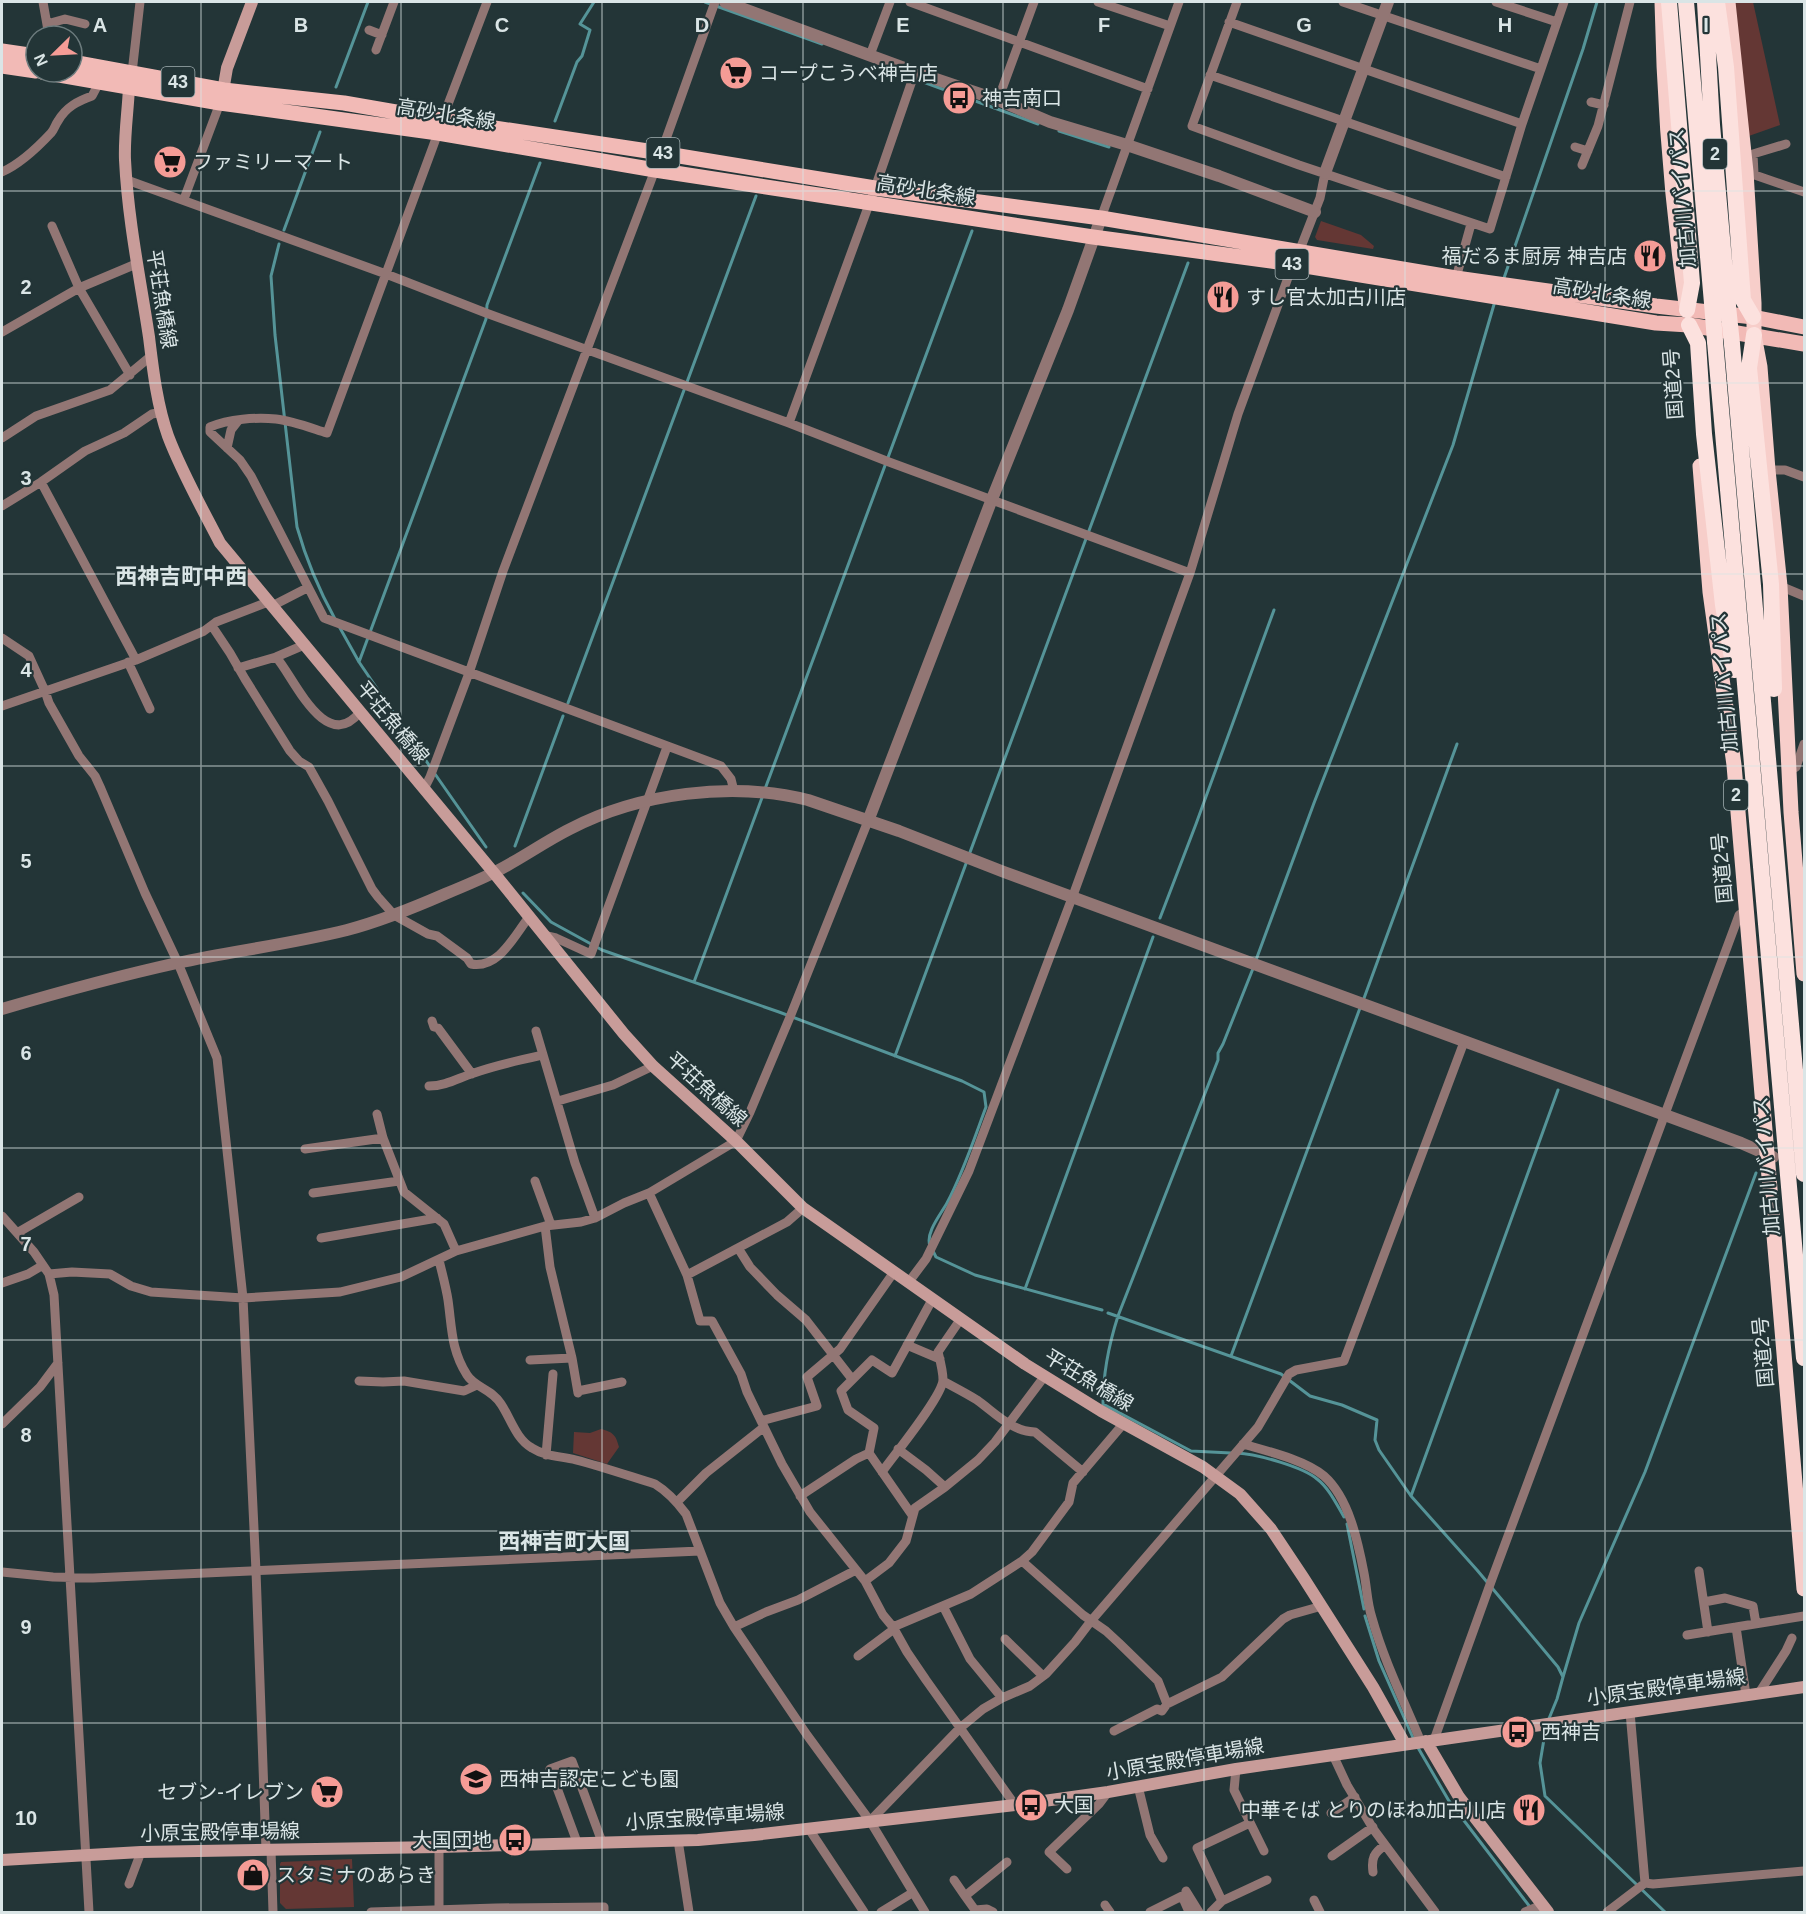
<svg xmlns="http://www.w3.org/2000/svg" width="1806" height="1914" font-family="Arial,'Noto Sans JP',sans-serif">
	<rect width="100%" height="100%" fill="#233537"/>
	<!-- green -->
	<path fill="#643734" d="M 1734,2 L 1753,2 L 1780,125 L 1746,137 Z
		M 1321,221 L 1361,235 L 1374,246 L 1373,249 L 1317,240 L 1315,237 Z
		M 601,1429 C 613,1432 616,1435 619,1447 L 607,1464 L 573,1453 L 574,1432 L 590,1433 Z
		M 352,1859 L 354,1907 L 286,1909 L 280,1903 L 280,1864 L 281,1862 Z"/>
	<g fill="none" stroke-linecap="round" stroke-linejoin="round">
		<!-- stream -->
		<path stroke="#559498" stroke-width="3" d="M 705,2 L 822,44
			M 915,79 L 1038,124
			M 336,87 L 368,2
			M 555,121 L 577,62 L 582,56 L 590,30 L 580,24 L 594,2
			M 1059,131 L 1109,147
			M 284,230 L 320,132
			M 279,244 L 271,276 L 275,335 L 297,527 C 306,559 319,590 335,619
			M 1504,278 L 1583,49 L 1597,2
			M 340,628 L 359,662 L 431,768
			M 359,662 L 486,319 L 487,305 L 540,163
			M 568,703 L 756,196
			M 435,774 L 486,847
			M 765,789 L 972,231
			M 515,846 L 563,716
			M 969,855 L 1188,263
			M 523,893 L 551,922 L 602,950 L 779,1012 L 962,1081 L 984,1092 L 986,1107 C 974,1139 963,1173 947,1203 C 941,1214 925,1233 930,1246
			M 1160,918 L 1196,824 L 1274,610
			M 1256,960 L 1314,803 L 1453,445 L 1495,301
			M 694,982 L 763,795
			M 1363,1001 L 1457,744
			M 895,1056 L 967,861
			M 933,1251 L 936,1257 L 975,1275 L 1102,1310
			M 1025,1289 L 1153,937
			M 1108,1313 L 1281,1374 L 1310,1396 L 1342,1405 L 1377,1420 L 1375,1440 L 1379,1450 L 1411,1496 L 1477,1570 L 1558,1667 L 1563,1677 L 1557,1699 L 1548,1721
			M 1231,1356 L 1360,1008
			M 1231,1453 L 1191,1451 L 1103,1404 C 1103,1374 1109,1344 1118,1316 L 1218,1060 L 1218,1053 L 1223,1044 L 1254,966
			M 1237,1453 C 1257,1454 1303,1467 1317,1479 C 1329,1488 1337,1505 1344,1517
			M 1411,1496 L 1558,1090
			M 1347,1524 L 1364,1609
			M 1365,1616 L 1379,1661 L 1414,1740
			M 1563,1677 L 1579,1623 L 1645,1472 L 1756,1173
			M 1546,1727 L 1540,1763 L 1545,1796 L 1665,1912
			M 1417,1746 L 1449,1801 L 1530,1907"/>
		<!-- minor -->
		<path stroke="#927674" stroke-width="9" d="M 43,2 L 49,36
			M 910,2 L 1148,89
			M 1098,2 L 1170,26
			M 1237,2 L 1192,126 L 1299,165 L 1490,229 L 1522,124 L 1564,2
			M 1343,2 L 1541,69
			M 1496,2 L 1557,22
			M 1229,22 L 1522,124
			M 47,24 L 65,19 L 85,24
			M 369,30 L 382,35
			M 376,50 L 394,2
			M 870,55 L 890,2
			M 132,73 L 140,2
			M 1210,75 L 1506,177
			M 998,100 L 1034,2
			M 1591,102 L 1604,105
			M 442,120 L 487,2
			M 438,133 L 327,433 C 311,428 293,421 276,419 C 256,417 229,419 210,427 L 210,432 L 240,460 L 251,476 L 324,618 L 721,766 L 731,779 L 734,791
			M 1575,147 L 1588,151
			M 661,153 L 715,2
			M 1582,165 L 1598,126 L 1630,2
			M 2,172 C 20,164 37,148 51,133 C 54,130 55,125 58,121 C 66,107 78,101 92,96 L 100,81
			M 1746,172 L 1804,192
			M 1754,174 L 1753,154 L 1786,144
			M 127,180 L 386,274 L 486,313 L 789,423 L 889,462 L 1190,573
			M 184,199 L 220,103
			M 1101,218 L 1179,2
			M 52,226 L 79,288 L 130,375
			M 1299,252 L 1320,198 L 1325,173
			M 1456,278 L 1471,224
			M 2,332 L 79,288 L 136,264
			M 789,423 L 875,188 L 915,72
			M 2,438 L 36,416 L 110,390 L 151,356
			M 227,448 L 231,430 L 238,421
			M 1768,470 L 1785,470 L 1804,477
			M 41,482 L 136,660
			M 2,506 L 41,482 L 85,451 L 124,433 L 152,414 L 162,412
			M 1780,586 L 1804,596
			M 272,606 L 307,588
			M 212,626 L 230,653 L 245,679 L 290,751 L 299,761 L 309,767 L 328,801 L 372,889 L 378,897 L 394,915 L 428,934 L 437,936 L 467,958 L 471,964 C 499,969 514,936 529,917
			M 2,638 L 29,656 L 45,691 L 49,703 L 79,756 L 95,776 L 101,789 L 145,893 L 178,963 L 217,1058 L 243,1298 L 256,1571 L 266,1850
			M 276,657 C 294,677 325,755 360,712
			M 128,662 L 150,709
			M 238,668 L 276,657 L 304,645
			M 2,706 L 136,660 L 204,631 L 216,622 L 268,602
			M 1789,771 L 1796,767 L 1804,744
			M 424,789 L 430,777 L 469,673 L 503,571 L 655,170
			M 543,935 L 556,938 L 591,954 L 667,747
			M 432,1021 L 434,1027 L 438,1028 L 472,1074
			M 536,1031 L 575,1163 L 595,1218
			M 429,1086 C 446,1086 458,1078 474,1073 C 496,1065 520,1060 543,1055
			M 558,1101 L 613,1085 L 653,1066
			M 377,1114 L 383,1138 L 404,1192 L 444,1224 L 456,1251
			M 305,1149 L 383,1138
			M 535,1181 L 551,1225
			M 313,1193 L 399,1181
			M 649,1193 L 687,1275 L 700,1321 L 712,1321 L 741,1374 L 747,1392 L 782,1464 L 810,1512 L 865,1581 L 883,1615 L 893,1627 L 907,1652 L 926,1680 L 1015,1805
			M 2,1216 L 34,1252 L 49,1274 L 54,1295 L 89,1912
			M 545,1226 L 550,1267 L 572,1358 L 578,1393
			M 17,1233 L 79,1197
			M 321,1238 L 437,1218
			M 738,1248 L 750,1267 L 777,1295 L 806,1320 L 852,1379
			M 439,1260 C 442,1273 446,1287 448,1300 C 452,1328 451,1350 467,1375 C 475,1388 491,1388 501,1404 C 511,1419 516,1439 532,1448 C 546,1457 561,1456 576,1460 C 603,1467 629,1476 655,1484 C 668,1492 677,1502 686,1514 L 720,1603 L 734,1627 L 807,1735 L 870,1821 L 925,1912
			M 49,1274 L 72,1272 L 110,1274 L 131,1286 L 151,1292 L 243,1298 L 340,1292 L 401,1277 L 456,1251 L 545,1226 L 581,1222 L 595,1218 L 624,1203 L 649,1193 L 736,1141 L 750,1112 L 790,1017 L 868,821
			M 687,1275 L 787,1222 L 803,1208
			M 2,1283 L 28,1274 L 43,1265
			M 908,1283 L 926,1259 L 969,1171 L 1075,890 L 1190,573 L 1238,414 L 1293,264
			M 907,1345 L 940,1359
			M 530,1360 L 572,1358
			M 359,1381 L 383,1382 L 404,1381 L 464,1391 L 477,1385
			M 943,1381 C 954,1387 966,1393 977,1400 C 994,1412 1012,1432 1035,1432 L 1083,1472
			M 578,1391 L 622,1382
			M 761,1421 L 817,1406 L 807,1377 L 840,1349 L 894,1272
			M 2,1424 L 40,1387 L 58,1363
			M 1243,1444 C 1267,1451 1305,1460 1324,1476 C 1349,1498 1358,1542 1364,1573 C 1367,1588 1367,1603 1372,1618 C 1384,1661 1404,1701 1421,1742
			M 898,1449 L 926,1470 L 945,1487
			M 869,1453 L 912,1515
			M 546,1455 L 553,1374
			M 882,1472 C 894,1455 942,1397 943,1380 C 943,1371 940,1360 938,1352 L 960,1320
			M 800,1496 L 856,1459 L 869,1453 L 874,1428 L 848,1410 L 841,1391 L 872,1360 L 892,1373 L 932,1300
			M 677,1502 L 706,1473 L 764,1427
			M 1022,1561 L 1083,1615 L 1106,1631 L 1119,1643 L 1158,1681 L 1167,1704
			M 1699,1571 L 1708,1632
			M 2,1572 L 53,1577 L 93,1578 L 700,1551
			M 865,1581 L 889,1563 L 906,1541 L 915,1508 L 945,1487 L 978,1460 L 995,1442 L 1044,1377
			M 1704,1602 L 1725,1598 L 1753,1606 L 1756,1624
			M 943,1606 L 970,1659 L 1002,1698
			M 734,1627 L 766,1612 L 798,1600 L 856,1570
			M 893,1627 L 971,1594 L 1022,1561 L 1032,1552 L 1069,1502 L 1073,1483 L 1124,1423
			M 1736,1627 L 1746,1695
			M 1687,1635 L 1804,1616
			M 1005,1639 L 1043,1676
			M 858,1656 L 894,1629
			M 1759,1693 L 1786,1651 L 1792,1638
			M 1630,1712 L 1645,1883 L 1653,1884 L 1804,1871
			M 1114,1731 L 1157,1709 L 1162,1711 L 1167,1704 L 1222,1677 L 1283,1619 L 1290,1615 L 1322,1606
			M 1434,1740 L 1492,1579 L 1739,915 L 1747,909
			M 1333,1755 L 1347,1785 L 1374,1830 L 1435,1912
			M 1236,1769 L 1234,1790 L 1264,1851
			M 1138,1786 L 1150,1835 L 1163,1858
			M 1331,1813 L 1355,1797
			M 870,1821 L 960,1728 L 983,1709 L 1002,1698 L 1030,1686 L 1046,1674 L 1075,1642 L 1091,1621 L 1258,1427 L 1289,1374 L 1296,1370 L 1344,1361 L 1464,1042
			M 809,1829 L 864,1912
			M 678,1840 L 689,1912
			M 577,1842 L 550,1769 L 572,1761 L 602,1842
			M 439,1847 L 439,1912
			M 271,1850 L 273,1912
			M 1332,1856 L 1373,1827
			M 1067,1869 L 1049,1852 L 1099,1804 L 1108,1792
			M 1373,1872 C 1371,1858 1374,1853 1385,1845
			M 954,1880 L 965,1896
			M 129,1884 L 141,1852
			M 1186,1891 L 1199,1912
			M 1314,1900 L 1320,1912
			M 1222,1901 L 1267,1880
			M 1105,1905 L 1110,1912
			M 371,1912 L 496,1908 L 604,1907 L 604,1912
			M 881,1912 L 912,1893
			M 993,1912 L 987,1909 L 975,1910 L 965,1896 L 1007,1862
			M 1150,1912 L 1182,1896 L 1189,1912
			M 1211,1912 L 1222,1901 L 1197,1848 L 1250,1823
			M 1525,1912 L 1542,1905
			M 1607,1912 L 1645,1883"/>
		<!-- tertiary -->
		<path stroke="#927674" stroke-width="12" d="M 725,2 L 915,72 L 998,100 L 1050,122 L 1127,145 L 1219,176 L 1315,212
			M 1325,173 L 1388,2
			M 868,821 L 992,499 L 1068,310 L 1101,218
			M 2,1009 C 60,992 118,976 177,963 C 233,951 291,944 347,930 C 381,921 413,908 445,894 C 462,887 479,880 495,872 C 521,859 544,842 570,829 C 639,793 732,781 808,800 L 899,831 L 1004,872 L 1741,1143 L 1773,1157"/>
		<!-- secondary -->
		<path stroke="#c89c99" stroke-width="12" d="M 129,87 C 128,111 124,136 125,160 C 128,220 140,278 149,337 C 153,370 157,405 168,436 C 182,473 202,508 220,543 L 494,873 L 624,1034 L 653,1066 L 736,1141 L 803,1208 L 1025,1364 L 1101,1411 L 1203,1467 L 1240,1494 L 1271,1529 L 1303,1577 L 1373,1687 L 1405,1744
			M 222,97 L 227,68 L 252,2
			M 1426,1741 L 1459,1797 L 1548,1912
			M 2,1860 L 141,1852 L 439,1847 L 698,1840 L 754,1835 L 1015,1805 L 1108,1792 L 1236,1769 L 1804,1687"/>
		<!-- primary -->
		<path stroke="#f2bab6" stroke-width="15" d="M 2,51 L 36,56
			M 72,62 L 224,90 L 344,103 L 442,120 L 661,153 L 875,188 L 1101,218 L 1456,278 L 1656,306 L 1753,317 L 1804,327
			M 2,66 L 36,71
			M 42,72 L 220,103 L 438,133 L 655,170 L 1093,237 L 1293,264 L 1656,323 L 1689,325 L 1804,344"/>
		<!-- trunk -->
		<path stroke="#f7ceca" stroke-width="15" d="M 1662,2 C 1664,102 1672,205 1686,304
			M 1728,2 L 1746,172 L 1754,303 L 1754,335 L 1760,367 L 1768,470 L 1780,586 L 1791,812 L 1804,974
			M 1700,466 L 1710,592 L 1734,765 L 1804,1589"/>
		<!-- motorway -->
		<path stroke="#fce1de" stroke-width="16" d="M 1669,2 L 1692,283 L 1687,310
			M 1686,2 L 1712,303
			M 1705,2 L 1712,125 L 1728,306
			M 1717,2 L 1726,67 L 1743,300 L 1753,317
			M 1689,325 L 1698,343 L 1704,434 L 1723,605 L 1734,670
			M 1754,335 L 1749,368 L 1771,584 L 1774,689
			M 1715,341 L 1804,1358
			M 1732,344 L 1804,1174"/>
		<!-- motorway-bridge -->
		<path stroke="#fce1de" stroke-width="16" d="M 1712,303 L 1715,341
			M 1728,306 L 1732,344"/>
	</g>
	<!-- grid -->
	<path fill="none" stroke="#dae5e6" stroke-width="1.5" stroke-opacity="0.55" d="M 201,2 L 201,1912M 401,2 L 401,1912M 602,2 L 602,1912M 803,2 L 803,1912M 1003,2 L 1003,1912M 1204,2 L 1204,1912M 1405,2 L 1405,1912M 1605,2 L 1605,1912M 2,191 L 1804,191M 2,383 L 1804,383M 2,574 L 1804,574M 2,766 L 1804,766M 2,957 L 1804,957M 2,1148 L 1804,1148M 2,1340 L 1804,1340M 2,1531 L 1804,1531M 2,1723 L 1804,1723"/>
	<!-- icons -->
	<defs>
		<symbol id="supermarket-disc" viewBox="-11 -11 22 22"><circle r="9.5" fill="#f59c96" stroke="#233537"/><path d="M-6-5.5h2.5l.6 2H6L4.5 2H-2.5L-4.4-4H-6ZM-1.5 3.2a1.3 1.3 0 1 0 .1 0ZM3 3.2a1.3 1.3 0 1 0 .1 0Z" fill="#111"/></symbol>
		<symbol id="bus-disc" viewBox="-11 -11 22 22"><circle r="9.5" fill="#f59c96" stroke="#233537"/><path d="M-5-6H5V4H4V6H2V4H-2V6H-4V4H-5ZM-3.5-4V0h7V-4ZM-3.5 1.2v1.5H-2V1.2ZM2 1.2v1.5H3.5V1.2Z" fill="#111"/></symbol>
		<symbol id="restaurant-disc" viewBox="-11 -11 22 22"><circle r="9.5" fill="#f59c96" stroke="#233537"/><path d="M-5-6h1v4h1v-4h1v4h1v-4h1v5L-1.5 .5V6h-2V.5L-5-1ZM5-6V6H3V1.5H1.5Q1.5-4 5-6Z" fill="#111"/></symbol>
		<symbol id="school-disc" viewBox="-11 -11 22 22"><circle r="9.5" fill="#f59c96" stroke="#233537"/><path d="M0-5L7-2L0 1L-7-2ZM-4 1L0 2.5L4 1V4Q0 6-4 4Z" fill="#111"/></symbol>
		<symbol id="shop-disc" viewBox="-11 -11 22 22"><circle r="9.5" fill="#f59c96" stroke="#233537"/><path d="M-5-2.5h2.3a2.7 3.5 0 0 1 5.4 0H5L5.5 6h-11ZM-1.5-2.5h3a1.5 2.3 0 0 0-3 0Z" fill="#111"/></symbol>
	</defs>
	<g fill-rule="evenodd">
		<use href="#supermarket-disc" x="717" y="54" width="38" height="38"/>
		<use href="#bus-disc" x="940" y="79" width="38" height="38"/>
		<use href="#supermarket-disc" x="151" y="143" width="38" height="38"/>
		<use href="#restaurant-disc" x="1631" y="237" width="38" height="38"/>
		<use href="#restaurant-disc" x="1204" y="278" width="38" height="38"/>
		<use href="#bus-disc" x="1499" y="1713" width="38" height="38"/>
		<use href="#school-disc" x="457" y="1760" width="38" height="38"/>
		<use href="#supermarket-disc" x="308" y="1773" width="38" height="38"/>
		<use href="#bus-disc" x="1012" y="1786" width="38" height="38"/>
		<use href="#restaurant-disc" x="1510" y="1791" width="38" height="38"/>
		<use href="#bus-disc" x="496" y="1821" width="38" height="38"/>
		<use href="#shop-disc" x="234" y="1856" width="38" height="38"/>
	</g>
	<g text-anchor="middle" stroke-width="4.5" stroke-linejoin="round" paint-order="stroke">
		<!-- shield labels -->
		<g fill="#233537" stroke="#a3b0b2" stroke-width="1.5">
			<rect x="161.5" y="67" width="33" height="30" rx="4.5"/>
			<rect x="646.5" y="138" width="33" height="30" rx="4.5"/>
			<rect x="1703" y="139" width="24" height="30" rx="4.5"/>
			<rect x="1275.5" y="249" width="33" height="30" rx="4.5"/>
			<rect x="1724" y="780" width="24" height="30" rx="4.5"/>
		</g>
		<g font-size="18" font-weight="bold" fill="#dae5e6">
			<text x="178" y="88">43</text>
			<text x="663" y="159">43</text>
			<text x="1715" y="160">2</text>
			<text x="1292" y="270">43</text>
			<text x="1736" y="801">2</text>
		</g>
		<!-- poi labels -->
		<g font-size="20" fill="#dae5e6" stroke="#233537" text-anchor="start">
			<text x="759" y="80">コープこうべ神吉店</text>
			<text x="982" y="105">神吉南口</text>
			<text x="193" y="169">ファミリーマート</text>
			<text x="1627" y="263" text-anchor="end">福だるま厨房 神吉店</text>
			<text x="1246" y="304">すし官太加古川店</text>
			<text x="1541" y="1739">西神吉</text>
			<text x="499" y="1786">西神吉認定こども園</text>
			<text x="304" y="1799" text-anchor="end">セブン-イレブン</text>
			<text x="1054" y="1812">大国</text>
			<text x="1506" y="1817" text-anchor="end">中華そば とりのほね加古川店</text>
			<text x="492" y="1847" text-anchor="end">大国団地</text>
			<text x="276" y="1882">スタミナのあらき</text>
		</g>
		<!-- street labels -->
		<g font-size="20" fill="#dae5e6" stroke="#233537">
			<text transform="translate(446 114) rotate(9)" y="7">高砂北条線</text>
			<text transform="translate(926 190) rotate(9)" y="7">高砂北条線</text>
			<text transform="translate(1682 198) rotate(-95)" y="7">加古川バイパス</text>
			<text transform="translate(1602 293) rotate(9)" y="7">高砂北条線</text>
			<text transform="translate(162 299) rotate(81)" y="7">平荘魚橋線</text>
			<text transform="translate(1673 384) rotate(-94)" y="7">国道2号</text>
			<text transform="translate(1724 682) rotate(-95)" y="7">加古川バイパス</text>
			<text transform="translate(393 722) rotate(50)" y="7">平荘魚橋線</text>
			<text transform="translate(1722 868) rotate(-95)" y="7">国道2号</text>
			<text transform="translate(707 1089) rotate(42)" y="7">平荘魚橋線</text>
			<text transform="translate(1766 1166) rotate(-95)" y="7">加古川バイパス</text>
			<text transform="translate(1763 1352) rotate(-95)" y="7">国道2号</text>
			<text transform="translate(1089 1380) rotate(31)" y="7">平荘魚橋線</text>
			<text transform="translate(1666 1687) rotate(-8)" y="7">小原宝殿停車場線</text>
			<text transform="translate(1185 1759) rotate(-10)" y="7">小原宝殿停車場線</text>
			<text transform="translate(705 1817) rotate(-4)" y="7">小原宝殿停車場線</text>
			<text transform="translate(220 1832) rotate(-1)" y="7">小原宝殿停車場線</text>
		</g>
		<!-- quarter labels -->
		<g font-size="22" font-weight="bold" fill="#dae5e6" stroke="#233537">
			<text x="181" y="584">西神吉町中西</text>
			<text x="564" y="1549">西神吉町大国</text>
		</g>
	</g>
	<g font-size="20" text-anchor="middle" font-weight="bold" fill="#dae5e6" stroke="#233537" stroke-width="4.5" stroke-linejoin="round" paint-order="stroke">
		<text x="100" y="32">A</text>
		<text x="301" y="32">B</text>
		<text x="502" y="32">C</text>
		<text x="702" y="32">D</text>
		<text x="903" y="32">E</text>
		<text x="1104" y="32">F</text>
		<text x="1304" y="32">G</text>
		<text x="1505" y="32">H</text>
		<text x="1706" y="32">I</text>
		<text x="26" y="294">2</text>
		<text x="26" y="485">3</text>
		<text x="26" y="677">4</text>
		<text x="26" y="868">5</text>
		<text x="26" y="1060">6</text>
		<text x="26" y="1251">7</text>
		<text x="26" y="1442">8</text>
		<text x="26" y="1634">9</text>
		<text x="26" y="1825">10</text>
	</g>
	<!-- border -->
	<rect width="1806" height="1914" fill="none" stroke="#dae5e6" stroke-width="6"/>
	<!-- north arrow -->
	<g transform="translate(54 54) rotate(246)"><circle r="28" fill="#233537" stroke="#6c7b7d" stroke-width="1.5"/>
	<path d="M0-4.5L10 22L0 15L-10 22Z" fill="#f59c96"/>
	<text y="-9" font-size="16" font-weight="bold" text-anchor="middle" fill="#dae5e6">N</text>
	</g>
</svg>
